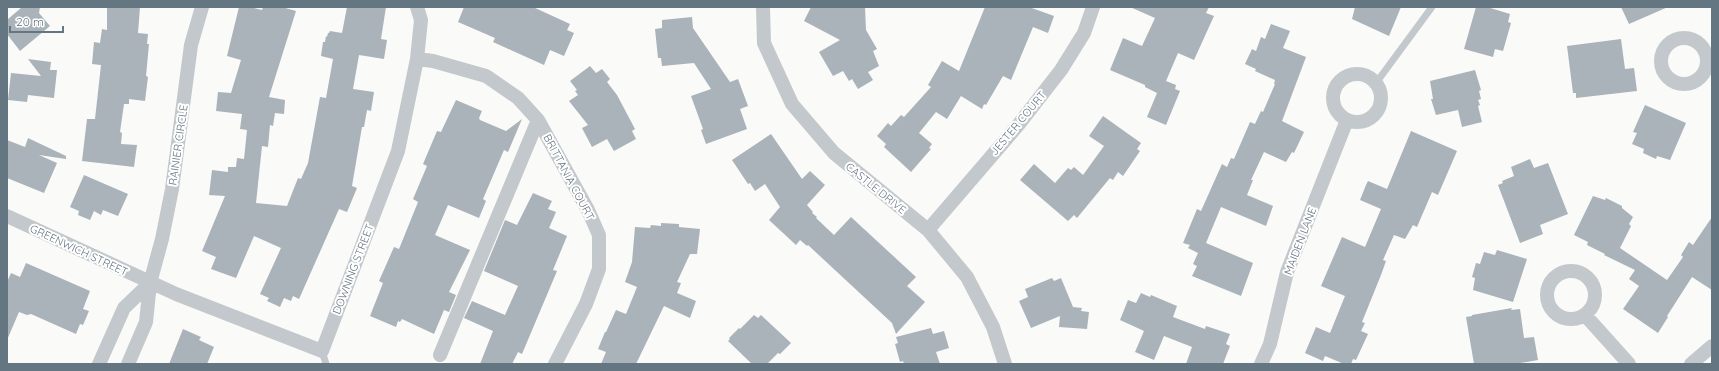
<svg xmlns="http://www.w3.org/2000/svg" width="1719" height="371" font-family="Quicksand,sans-serif">
	<rect width="100%" height="100%" fill="#fafaf8"/>
	<!-- building -->
	<path fill="#aab3b9" d="M 22,7 L 40,7 L 39,13 L 50,26 L 20,51 L 7,34 L 7,20 Z
		M 107,7 L 140,7 L 138,33 L 148,34 L 147,44 L 149,44 L 146,76 L 148,77 L 145,101 L 129,99 L 129,104 L 124,104 L 120,132 L 122,133 L 121,144 L 137,145 L 134,167 L 82,161 L 87,119 L 95,119 L 101,65 L 92,64 L 94,42 L 100,43 L 102,29 L 107,30 Z
		M 239,7 L 250,7 L 262,10 L 263,7 L 282,7 L 296,11 L 269,97 L 285,100 L 284,114 L 275,113 L 273,126 L 270,125 L 268,147 L 262,146 L 256,203 L 287,206 L 298,178 L 301,179 L 308,163 L 320,97 L 326,98 L 333,59 L 321,56 L 323,42 L 325,42 L 326,36 L 327,37 L 328,33 L 329,33 L 330,31 L 342,33 L 347,7 L 386,7 L 381,39 L 387,40 L 384,59 L 359,55 L 353,89 L 374,92 L 371,111 L 367,110 L 364,127 L 362,127 L 352,186 L 357,188 L 347,212 L 339,209 L 299,299 L 293,296 L 291,301 L 284,298 L 280,307 L 267,301 L 269,298 L 260,294 L 281,248 L 254,236 L 236,278 L 211,269 L 216,257 L 202,251 L 225,196 L 209,195 L 212,170 L 228,172 L 228,167 L 236,167 L 237,158 L 244,159 L 247,130 L 240,129 L 242,114 L 216,111 L 218,92 L 231,93 L 241,60 L 227,56 Z
		M 464,7 L 533,7 L 570,24 L 567,30 L 574,33 L 564,56 L 550,50 L 544,65 L 493,42 L 495,38 L 458,22 Z
		M 811,7 L 865,7 L 866,30 L 877,49 L 873,51 L 879,66 L 868,72 L 873,80 L 858,89 L 852,79 L 849,81 L 843,71 L 833,76 L 819,52 L 840,40 L 804,21 Z
		M 985,7 L 1029,7 L 1054,16 L 1048,33 L 1033,27 L 1011,80 L 1003,76 L 986,105 L 984,104 L 982,109 L 961,96 L 947,119 L 936,112 L 919,133 L 932,144 L 929,148 L 931,149 L 911,172 L 884,147 L 886,144 L 877,136 L 888,123 L 891,126 L 901,115 L 904,117 L 931,87 L 928,85 L 942,61 L 959,71 Z
		M 1130,7 L 1209,7 L 1206,13 L 1214,16 L 1194,60 L 1178,53 L 1166,81 L 1176,85 L 1175,89 L 1180,91 L 1166,125 L 1147,117 L 1157,93 L 1145,87 L 1145,85 L 1110,70 L 1123,38 L 1142,46 L 1155,18 Z
		M 1355,7 L 1401,7 L 1389,36 L 1352,19 Z
		M 1476,7 L 1487,7 L 1510,14 L 1508,22 L 1511,23 L 1503,51 L 1495,49 L 1493,57 L 1464,49 Z
		M 1621,7 L 1668,7 L 1629,24 Z
		M 692,17 L 693,28 L 730,82 L 738,79 L 748,106 L 740,109 L 747,129 L 706,144 L 701,130 L 703,129 L 691,96 L 711,89 L 694,63 L 662,66 L 661,58 L 658,58 L 655,29 L 662,28 L 662,20 Z
		M 1271,24 L 1290,31 L 1283,48 L 1306,57 L 1282,121 L 1304,132 L 1294,153 L 1292,152 L 1286,162 L 1264,152 L 1251,180 L 1253,180 L 1247,195 L 1273,206 L 1266,226 L 1221,207 L 1206,243 L 1253,263 L 1241,296 L 1192,276 L 1197,266 L 1193,264 L 1198,253 L 1188,248 L 1190,245 L 1183,243 L 1197,209 L 1201,211 L 1222,164 L 1227,167 L 1231,158 L 1234,159 L 1250,122 L 1255,124 L 1261,111 L 1263,112 L 1275,84 L 1274,84 L 1275,80 L 1255,71 L 1256,69 L 1245,64 L 1252,49 L 1256,51 L 1261,37 L 1265,39 Z
		M 1621,39 L 1625,69 L 1634,68 L 1637,91 L 1576,98 L 1576,93 L 1573,93 L 1567,46 Z
		M 28,59 L 51,62 L 50,70 L 57,70 L 54,98 L 28,95 L 27,102 L 8,100 L 11,73 L 41,76 Z
		M 590,66 L 596,73 L 602,69 L 610,79 L 607,82 L 617,95 L 635,129 L 632,131 L 636,139 L 614,151 L 607,139 L 592,147 L 582,128 L 588,125 L 569,101 L 578,95 L 575,91 L 577,90 L 570,81 Z
		M 1475,70 L 1481,90 L 1479,91 L 1481,99 L 1478,100 L 1480,105 L 1478,106 L 1482,122 L 1462,127 L 1458,110 L 1436,115 L 1431,99 L 1433,99 L 1430,81 Z
		M 456,100 L 482,111 L 479,118 L 480,120 L 506,131 L 522,119 L 508,152 L 504,150 L 483,199 L 486,201 L 479,218 L 448,205 L 435,235 L 470,250 L 449,292 L 456,295 L 449,312 L 444,310 L 434,334 L 402,319 L 400,322 L 398,321 L 396,327 L 370,316 L 383,283 L 379,281 L 394,247 L 399,249 L 418,202 L 413,199 L 427,166 L 423,164 L 437,131 L 441,132 Z
		M 1645,105 L 1686,123 L 1670,160 L 1657,156 L 1656,159 L 1643,153 L 1644,149 L 1632,144 L 1637,133 L 1633,132 Z
		M 1103,116 L 1141,143 L 1137,149 L 1140,151 L 1123,176 L 1118,172 L 1113,180 L 1110,178 L 1077,218 L 1074,215 L 1068,221 L 1020,180 L 1034,164 L 1055,183 L 1068,168 L 1071,170 L 1074,167 L 1083,175 L 1104,146 L 1089,136 Z
		M 1411,131 L 1457,151 L 1438,195 L 1432,192 L 1417,227 L 1413,225 L 1405,239 L 1394,235 L 1383,260 L 1386,261 L 1381,275 L 1362,322 L 1365,323 L 1361,331 L 1368,334 L 1356,360 L 1353,359 L 1351,364 L 1344,364 L 1325,356 L 1323,361 L 1305,353 L 1316,327 L 1330,333 L 1345,296 L 1321,286 L 1342,237 L 1365,247 L 1381,209 L 1360,200 L 1366,185 L 1368,181 L 1387,189 Z
		M 771,134 L 802,179 L 810,171 L 825,185 L 807,205 L 813,212 L 812,213 L 817,217 L 816,218 L 834,235 L 851,217 L 916,277 L 907,286 L 925,302 L 896,334 L 892,323 L 808,245 L 807,246 L 800,240 L 796,245 L 769,220 L 780,207 L 765,184 L 755,191 L 750,183 L 748,184 L 732,160 Z
		M 28,138 L 66,156 L 66,159 L 39,155 L 57,163 L 44,193 L 7,178 L 7,140 L 25,147 Z
		M 1530,159 L 1534,168 L 1548,163 L 1568,214 L 1540,225 L 1543,234 L 1520,243 L 1498,185 L 1503,183 L 1502,181 L 1514,176 L 1511,167 Z
		M 84,175 L 128,194 L 118,216 L 103,210 L 101,215 L 94,211 L 90,220 L 78,215 L 79,211 L 70,207 Z
		M 533,193 L 552,201 L 548,209 L 556,212 L 549,228 L 567,236 L 553,270 L 557,271 L 522,354 L 518,352 L 512,364 L 480,364 L 493,331 L 464,318 L 472,301 L 505,315 L 518,286 L 484,271 L 505,220 L 517,225 Z
		M 1593,196 L 1605,200 L 1606,198 L 1622,206 L 1622,208 L 1633,217 L 1629,224 L 1631,226 L 1620,248 L 1667,280 L 1683,257 L 1681,255 L 1689,242 L 1693,245 L 1712,217 L 1712,290 L 1692,277 L 1667,316 L 1668,317 L 1658,333 L 1623,309 L 1639,286 L 1629,279 L 1635,270 L 1604,255 L 1605,254 L 1587,245 L 1588,242 L 1574,235 Z
		M 661,223 L 679,224 L 679,227 L 700,229 L 697,254 L 690,254 L 677,282 L 681,283 L 677,293 L 696,301 L 690,318 L 664,306 L 636,364 L 601,364 L 606,352 L 598,349 L 605,332 L 606,332 L 616,310 L 626,314 L 637,287 L 625,282 L 632,262 L 635,227 L 650,228 L 651,225 L 661,226 Z
		M 1497,250 L 1527,259 L 1513,302 L 1473,290 L 1475,278 L 1472,277 L 1476,263 L 1480,264 L 1484,252 L 1495,255 Z
		M 26,263 L 90,291 L 83,309 L 89,311 L 83,325 L 80,324 L 76,334 L 31,314 L 27,315 L 19,312 L 7,340 L 7,282 L 11,273 L 20,277 Z
		M 1052,278 L 1054,281 L 1061,278 L 1073,307 L 1082,308 L 1081,311 L 1089,312 L 1087,329 L 1059,327 L 1060,316 L 1031,328 L 1019,301 L 1028,297 L 1025,289 Z
		M 1141,293 L 1150,297 L 1151,295 L 1177,306 L 1173,317 L 1205,329 L 1206,326 L 1230,334 L 1226,344 L 1230,346 L 1223,364 L 1186,364 L 1192,347 L 1164,336 L 1154,360 L 1135,352 L 1144,331 L 1120,320 L 1128,300 L 1136,303 Z
		M 1512,308 L 1511,310 L 1520,309 L 1524,338 L 1534,337 L 1538,360 L 1515,364 L 1474,364 L 1466,317 L 1472,316 L 1472,315 Z
		M 754,315 L 758,318 L 761,315 L 791,343 L 780,354 L 778,353 L 767,364 L 752,364 L 728,341 L 730,339 L 729,338 L 739,328 L 740,329 Z
		M 931,328 L 933,334 L 944,331 L 949,348 L 936,352 L 940,364 L 904,364 L 903,361 L 900,362 L 895,344 L 898,343 L 896,337 Z
		M 183,329 L 201,337 L 199,340 L 214,347 L 207,364 L 169,364 Z"/>
	<g fill="none" stroke-linecap="round" stroke-linejoin="round">
		<!-- lane -->
		<path stroke="#c3c8cc" stroke-width="7" d="M 1376,83 L 1432,7
			M 322,351 L 326,364"/>
		<!-- street -->
		<path stroke="#c3c8cc" stroke-width="14" d="M 763,7 L 764,43 L 792,104 L 834,153 L 928,230 L 967,277 L 993,327 L 1005,364
			M1661 61a23 23 0 1 1 46 0a23 23 0 1 1-46 0Z
			M 417,59 L 433,61 L 486,76 L 518,98 L 538,120 L 588,210 L 599,235 L 599,269 L 586,304 L 555,364
			M1333 98a24 24 0 1 1 48 0a24 24 0 1 1-48 0Z
			M 7,216 L 176,294 L 322,351 L 398,151 L 417,59 L 421,20 L 417,7
			M 928,230 L 1019,124 L 1061,70 L 1084,33 L 1093,7
			M1547 295a24 24 0 1 1 48 0a24 24 0 1 1-48 0Z
			M 1585,315 L 1629,364
			M 440,355 L 538,120
			M 99,364 L 124,308 L 150,283
			M 128,364 L 146,322 L 150,283 L 162,239 L 172,189 L 191,45 L 202,7
			M 1261,364 L 1270,344 L 1287,272 L 1347,120
			M 1691,364 L 1712,346"/>
	</g>
	<g text-anchor="middle" stroke-width="4" stroke-linejoin="round" paint-order="stroke">
		<!-- street labels -->
		<g font-size="11" fill="#657683" stroke="#fff">
			<text transform="translate(1018 123) rotate(-50)" y="4">JESTER COURT</text>
			<text transform="translate(178 145) rotate(-82)" y="4">RAINIER CIRCLE</text>
			<text transform="translate(569 177) rotate(62)" y="4">BRITTANIA COURT</text>
			<text transform="translate(876 188) rotate(39)" y="4">CASTLE DRIVE</text>
			<text transform="translate(1300 241) rotate(-69)" y="4">MAIDEN LANE</text>
			<text transform="translate(79 250) rotate(25)" y="4">GREENWICH STREET</text>
			<text transform="translate(353 269) rotate(-69)" y="4">DOWNING STREET</text>
		</g>
	</g>
	<!-- border -->
	<rect width="1719" height="371" fill="none" stroke="#657683" stroke-width="16"/>
	<!-- scale -->
	<path d="M10 26v6h53v-6" fill="none" stroke="#657683" stroke-width="2"/>
	<text x="16" y="26" font-size="12" fill="#657683" stroke="#ffffff" stroke-width="3" paint-order="stroke">20 m</text>
</svg>
